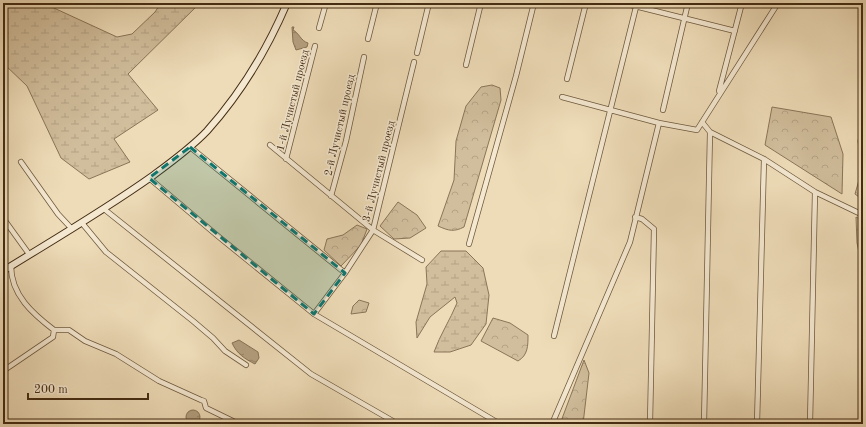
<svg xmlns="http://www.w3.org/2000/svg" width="866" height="427" font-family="'Old Standard TT',serif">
	<defs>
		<pattern id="forest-crowns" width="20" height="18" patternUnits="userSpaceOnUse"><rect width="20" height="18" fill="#d1be9c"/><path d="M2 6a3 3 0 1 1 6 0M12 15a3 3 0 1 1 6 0" fill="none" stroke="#b5a386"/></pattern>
		<pattern id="wetland-marsh" width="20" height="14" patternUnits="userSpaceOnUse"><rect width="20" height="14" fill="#d1be9c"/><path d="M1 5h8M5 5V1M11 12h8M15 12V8" fill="none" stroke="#b5a386"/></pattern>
		<pattern id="water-ripples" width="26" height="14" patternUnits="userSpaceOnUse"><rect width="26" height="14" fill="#b4a080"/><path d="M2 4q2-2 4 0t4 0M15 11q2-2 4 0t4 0" fill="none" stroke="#948368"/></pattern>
	</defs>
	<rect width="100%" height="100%" fill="#eedcb8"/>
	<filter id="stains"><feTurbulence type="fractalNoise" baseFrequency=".005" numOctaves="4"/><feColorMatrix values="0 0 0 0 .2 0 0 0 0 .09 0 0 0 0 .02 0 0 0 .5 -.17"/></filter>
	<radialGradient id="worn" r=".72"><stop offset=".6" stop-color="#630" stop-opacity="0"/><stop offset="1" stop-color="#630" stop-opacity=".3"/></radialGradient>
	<!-- forest -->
	<path fill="url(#forest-crowns)" stroke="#8a7558" d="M 492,85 L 500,88 L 501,100 L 464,227 C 454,232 449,231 438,226 L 454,180 L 456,141 L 466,106 L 481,87 Z
		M 772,107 L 831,117 L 843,154 L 842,194 L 765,145 Z
		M 860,131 L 863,132 L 863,165 L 861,165 L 858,141 Z
		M 861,173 L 863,174 L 863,200 L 855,194 Z
		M 398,202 L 417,215 L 426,228 L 410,238 L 394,239 L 380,226 Z
		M 856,217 L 863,221 L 863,270 L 857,243 Z
		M 357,225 L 367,229 L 361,245 L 341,266 L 324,250 L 327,239 L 343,235 Z
		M 359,300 L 369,303 L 366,312 L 351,314 L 353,306 Z
		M 493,318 L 510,323 L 528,335 C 528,346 528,355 518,361 L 481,341 Z
		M 584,360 L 589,373 L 583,424 L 560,424 Z"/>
	<!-- wetland -->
	<path fill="url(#wetland-marsh)" stroke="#8a7558" d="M 3,3 L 43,3 L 117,37 L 132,34 L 155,12 L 161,3 L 200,3 L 128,74 L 158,110 L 114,139 L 130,162 L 89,179 L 61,158 L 27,86 L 3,63 Z
		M 441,251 L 466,251 L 483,268 L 489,295 L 486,324 L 471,345 L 450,352 L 434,352 C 440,335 450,320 457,303 L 455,297 L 430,317 L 417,338 L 416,322 L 427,284 L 426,267 Z"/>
	<!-- water -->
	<path fill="url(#water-ripples)" stroke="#877254" d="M 292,27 L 294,27 L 293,30 C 299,33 301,41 308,43 L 307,47 L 296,50 L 293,42 Z
		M 239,340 L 258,352 L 259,358 L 255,364 C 245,359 237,354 232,343 Z
		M186 417a7 7 0 1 1 14 0a7 7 0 1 1-14 0Z"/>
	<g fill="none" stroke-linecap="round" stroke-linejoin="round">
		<defs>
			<path id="street" d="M 623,3 L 735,31
				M 319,28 L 326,3
				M 368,39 L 377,3
				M 417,53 L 429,3
				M 466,65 L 481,3
				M 567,79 L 586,3
				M 719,91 L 742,3
				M 562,97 L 659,123 L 697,130 L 778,3
				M 663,110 L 688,3
				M 702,122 L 710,132 L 764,159 L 815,192 L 863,215
				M 270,145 L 373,230 L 422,260
				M 190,147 L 345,273
				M 286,159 L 315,46
				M 21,162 L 58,214 L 72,229
				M 149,178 L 219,237 L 314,314 L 500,424
				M 331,196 L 346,141 L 364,57
				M 104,209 L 311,374 L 398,424
				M 635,217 L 642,219 L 654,229 L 650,424
				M 3,218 L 29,254
				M 82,223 L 106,252 L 193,321 L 213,338 L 225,351 L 246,365
				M 469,244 L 516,76 L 534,3
				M 11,266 C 11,295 33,314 54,330 L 69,330 L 85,341 L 116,354 L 159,381 L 201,400 L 204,401 L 206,408 L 239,424
				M 314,314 L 345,273 L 373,230 L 414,62
				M 554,336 L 637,3
				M 3,371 L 53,337 L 54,330
				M 552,424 L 630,242 L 659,123
				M 704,424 L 710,132
				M 757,424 L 764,159
				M 810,424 L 815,192"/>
			<path id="secondary" d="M 3,271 C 53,240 103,211 151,177 C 170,163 191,148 207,131 C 241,93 267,50 287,3"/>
		</defs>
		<!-- street casing -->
		<use href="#street" stroke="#6e583c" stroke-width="6"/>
		<!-- secondary casing -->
		<use href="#secondary" stroke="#442c13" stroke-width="8"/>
		<!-- street -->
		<use href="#street" stroke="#f4e8d1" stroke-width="4.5"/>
		<!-- secondary -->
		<use href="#secondary" stroke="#f4e8d1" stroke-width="6"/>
	</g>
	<!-- marked area -->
	<path fill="#0f766e" fill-opacity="0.2" stroke="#0f766e" stroke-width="3" stroke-dasharray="8 5" stroke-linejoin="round" d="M 190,147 L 345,273 L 314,314 L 149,178 Z"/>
	<g text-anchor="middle" stroke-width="3" stroke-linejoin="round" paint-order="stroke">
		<!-- street labels -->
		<g font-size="11" fill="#442c13" stroke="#f4e8d1">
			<text transform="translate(292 100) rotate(-76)" y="4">1-й Лучистый проезд</text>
			<text transform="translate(339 125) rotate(-77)" y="4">2-й Лучистый проезд</text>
			<text transform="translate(378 171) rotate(-76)" y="4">3-й Лучистый проезд</text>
		</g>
	</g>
	<!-- margin -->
	<rect width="866" height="427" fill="none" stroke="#eedcb8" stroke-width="16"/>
	<rect x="4" y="4" width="858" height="419" fill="none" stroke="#442c13" stroke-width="2"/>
	<rect x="8" y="8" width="850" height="411" fill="none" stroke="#442c13"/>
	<!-- scale -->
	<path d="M28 393v6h120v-6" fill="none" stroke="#442c13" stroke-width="2"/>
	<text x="34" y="393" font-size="12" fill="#442c13" stroke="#f4e8d1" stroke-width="3" paint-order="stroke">200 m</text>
	<rect width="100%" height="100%" filter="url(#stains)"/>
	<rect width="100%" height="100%" fill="url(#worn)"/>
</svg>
